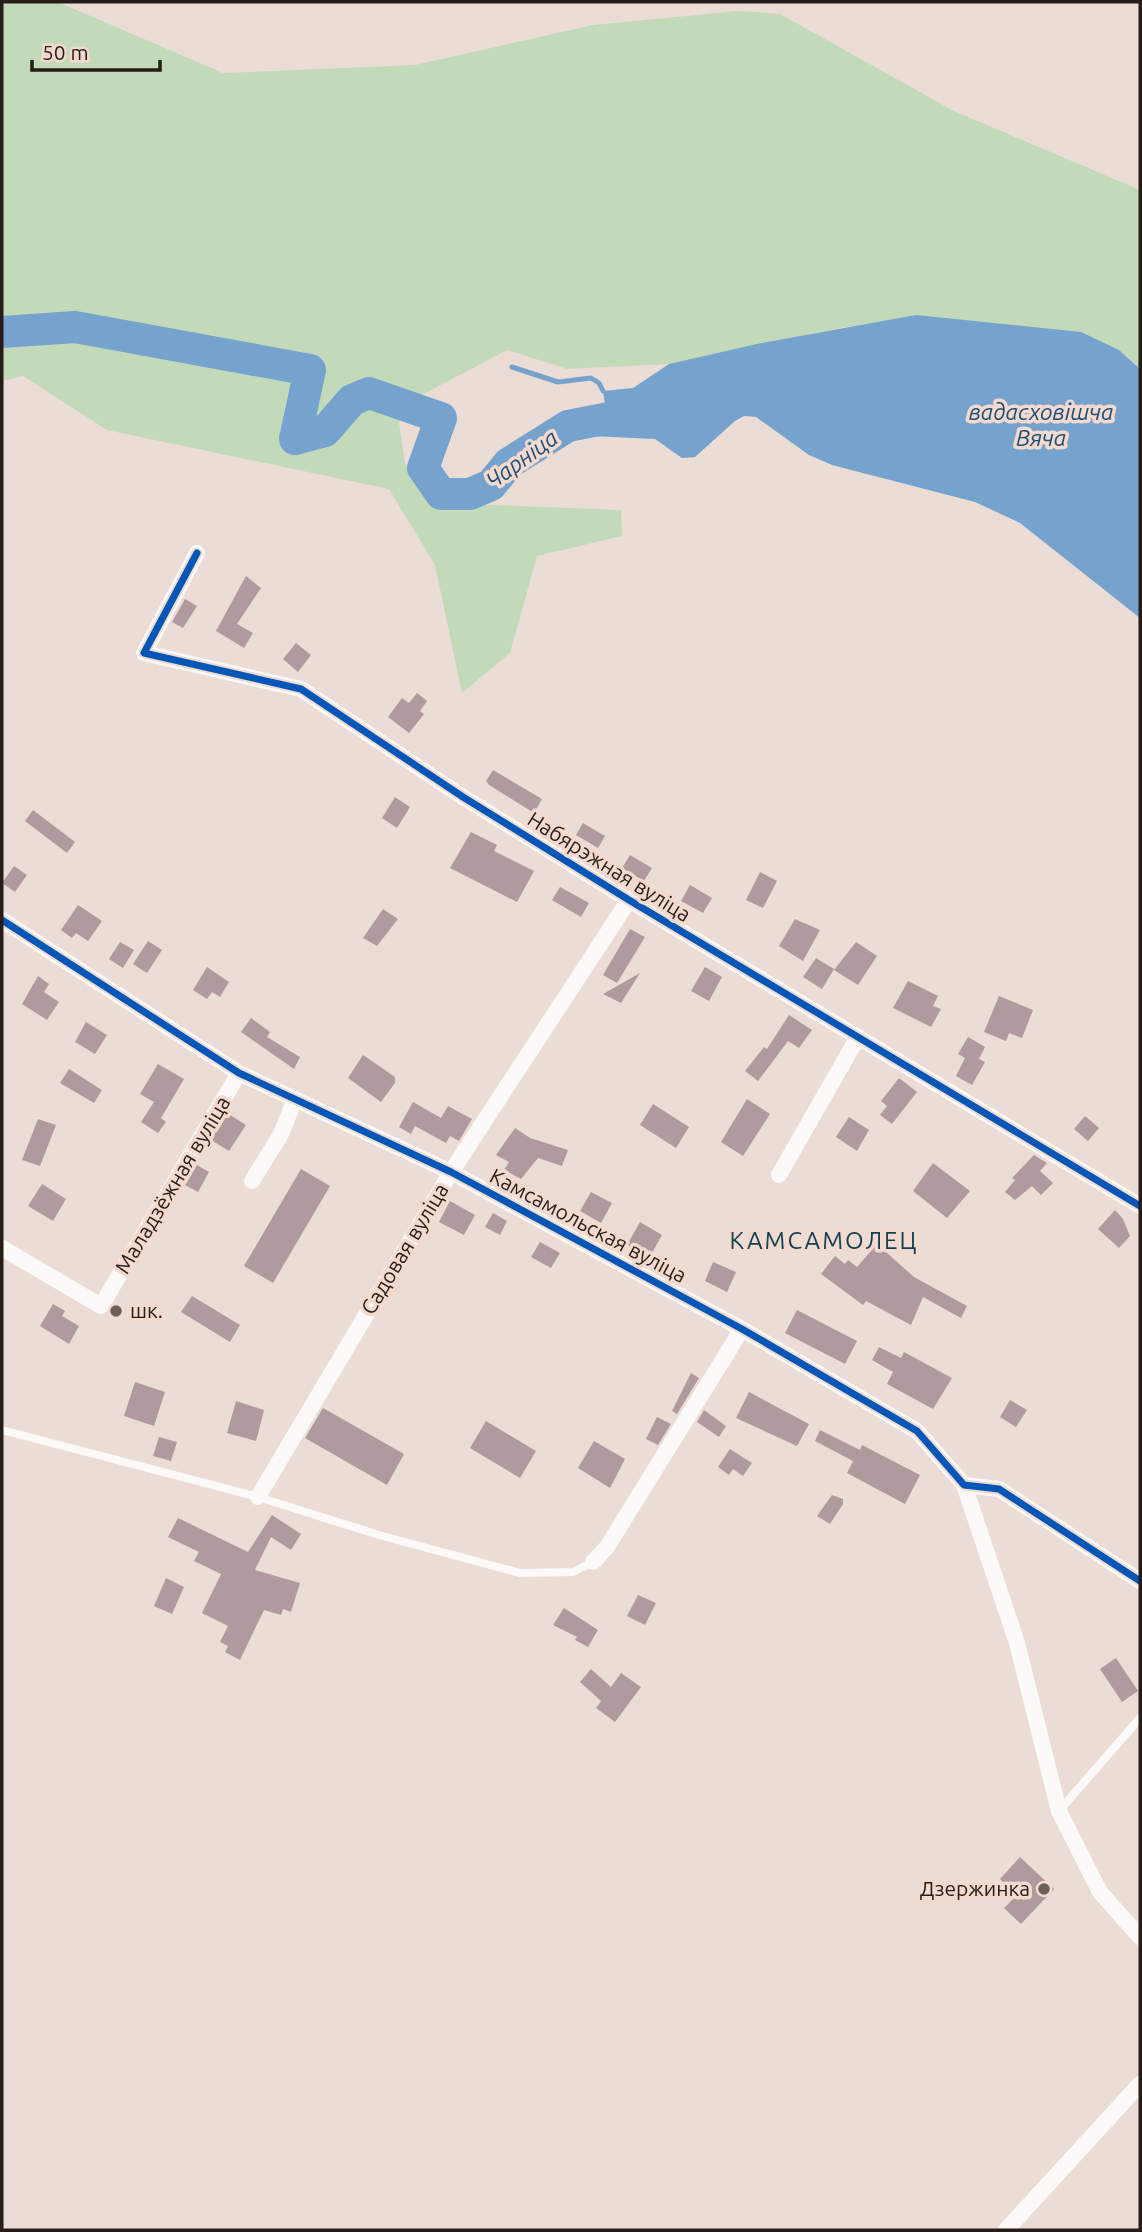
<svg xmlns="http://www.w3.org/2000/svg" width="1142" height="2232" font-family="Ubuntu,sans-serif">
	<rect width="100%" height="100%" fill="#ebdcd6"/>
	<!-- green -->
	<path fill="#c3daba" d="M 2,2 L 58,2 L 223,73 L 415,65 L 593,25 L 738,11 L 780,14 L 954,111 L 1140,190 L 1140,369 L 1119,350 L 845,327 L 669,364 L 567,369 L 507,350 L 397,408 L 405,464 L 443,503 L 621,510 L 622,536 L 537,556 L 510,653 L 462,693 L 435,565 L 389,489 L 107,430 L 23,376 L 2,381 Z"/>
	<!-- water -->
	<path fill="#75a3cd" d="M 916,315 L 1081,332 L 1119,350 L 1140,369 L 1140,618 L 1020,523 L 975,502 L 832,465 L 809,455 L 756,417 L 744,416 L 735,421 L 695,457 L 682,458 L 655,439 L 591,436 L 568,426 L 599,412 L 605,405 L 603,391 L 633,388 L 669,364 L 757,344 Z"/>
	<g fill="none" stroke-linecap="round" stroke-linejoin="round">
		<!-- stream -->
		<path stroke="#75a3cd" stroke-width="5" d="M 512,367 L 558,382 L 591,378 L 599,383 L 603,391"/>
		<!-- river -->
		<path stroke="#75a3cd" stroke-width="32" d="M 2,332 L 75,327 L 310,370 L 295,439 L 325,431 L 352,400 L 369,393 L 441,418 L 423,468 L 441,494 L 470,494 L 491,485 L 509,463 L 568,426 L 609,418"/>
	</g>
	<!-- building -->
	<path fill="#b19a9e" d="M 246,576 L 261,588 L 237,624 L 253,633 L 244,648 L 216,631 Z
		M 185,599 L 197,606 L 183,628 L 172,622 Z
		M 296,643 L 311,655 L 298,672 L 283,659 Z
		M 417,693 L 427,701 L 420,711 L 424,714 L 409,733 L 388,717 L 402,698 L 409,703 Z
		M 493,770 L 542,799 L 534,813 L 489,785 L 486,781 Z
		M 395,797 L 410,807 L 397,828 L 382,818 Z
		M 33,810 L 75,842 L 67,853 L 25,821 Z
		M 583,823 L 605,836 L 598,848 L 576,835 Z
		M 471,832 L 497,845 L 494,851 L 534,871 L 517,902 L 450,868 Z
		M 630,855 L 652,868 L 644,881 L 622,868 Z
		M 14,866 L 27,875 L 15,892 L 2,883 Z
		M 760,872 L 777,881 L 763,908 L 746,900 Z
		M 690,885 L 712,898 L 703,913 L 681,901 Z
		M 560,887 L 589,903 L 581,917 L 552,900 Z
		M 78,905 L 102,921 L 88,941 L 76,933 L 72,938 L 61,930 Z
		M 383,909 L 398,919 L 377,946 L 363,938 Z
		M 795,919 L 820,930 L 803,961 L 779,946 Z
		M 630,929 L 645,937 L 617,983 L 603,975 Z
		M 148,941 L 162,950 L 147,973 L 133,964 Z
		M 120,942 L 134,950 L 123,968 L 109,959 Z
		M 856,942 L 877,956 L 858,985 L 834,970 Z
		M 816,958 L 834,969 L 822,989 L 803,977 Z
		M 207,967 L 229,982 L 220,997 L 212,992 L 207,999 L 193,990 Z
		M 705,967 L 722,977 L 709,1001 L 691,991 Z
		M 640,973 L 621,1003 L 603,994 Z
		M 38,976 L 49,984 L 44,992 L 59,1002 L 47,1020 L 22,1004 Z
		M 908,981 L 938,996 L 933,1006 L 941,1009 L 931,1027 L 893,1008 Z
		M 999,996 L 1033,1010 L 1022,1038 L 1009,1033 L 1006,1041 L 984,1032 Z
		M 789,1015 L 812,1030 L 799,1048 L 788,1041 L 758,1081 L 745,1071 L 764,1047 L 767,1049 Z
		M 251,1018 L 270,1032 L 267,1037 L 300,1057 L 294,1069 L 241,1032 Z
		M 86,1022 L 107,1035 L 95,1054 L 75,1042 Z
		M 968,1037 L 985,1047 L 979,1059 L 985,1062 L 972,1085 L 956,1076 L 965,1058 L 958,1054 Z
		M 363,1055 L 395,1077 L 395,1083 L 381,1102 L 348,1078 Z
		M 158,1064 L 184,1079 L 161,1118 L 166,1122 L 158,1133 L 141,1122 L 154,1102 L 140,1094 Z
		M 69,1069 L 102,1090 L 94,1103 L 60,1083 Z
		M 899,1078 L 917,1092 L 892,1124 L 880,1115 L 887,1106 L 881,1101 Z
		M 747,1099 L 770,1114 L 743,1156 L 721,1142 Z
		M 413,1102 L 441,1118 L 448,1106 L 472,1119 L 459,1141 L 450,1136 L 446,1143 L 415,1126 L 411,1134 L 399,1127 Z
		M 653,1104 L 689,1127 L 676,1148 L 640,1125 Z
		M 227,1113 L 246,1125 L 229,1151 L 211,1140 Z
		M 1085,1116 L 1099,1128 L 1088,1141 L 1074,1129 Z
		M 849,1117 L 869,1130 L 857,1151 L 836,1137 Z
		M 38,1119 L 56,1125 L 40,1166 L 22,1160 Z
		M 515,1128 L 530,1138 L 568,1150 L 562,1166 L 538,1158 L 521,1179 L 504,1170 L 509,1162 L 496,1155 Z
		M 1034,1155 L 1047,1163 L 1040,1171 L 1053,1183 L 1041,1195 L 1032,1186 L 1015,1200 L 1005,1192 L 1015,1180 L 1012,1178 Z
		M 933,1163 L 970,1191 L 947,1218 L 913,1191 Z
		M 197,1165 L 209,1172 L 198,1192 L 185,1185 Z
		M 301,1169 L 330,1186 L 273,1283 L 244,1266 Z
		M 42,1184 L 66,1199 L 53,1221 L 28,1206 Z
		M 591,1192 L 612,1203 L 601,1223 L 580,1211 Z
		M 450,1201 L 475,1215 L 464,1235 L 439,1222 Z
		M 1115,1210 L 1123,1219 L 1130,1236 L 1119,1248 L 1098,1229 Z
		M 493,1213 L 507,1221 L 500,1235 L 485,1227 Z
		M 640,1222 L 662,1235 L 652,1253 L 642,1247 L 639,1252 L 627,1245 Z
		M 540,1242 L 560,1253 L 551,1268 L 531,1257 Z
		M 877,1244 L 914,1277 L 967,1306 L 961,1318 L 923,1297 L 911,1325 L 866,1301 L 863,1305 L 821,1274 L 835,1256 L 845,1264 L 848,1260 L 857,1267 Z
		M 713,1262 L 736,1272 L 727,1292 L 705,1281 Z
		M 192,1296 L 240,1325 L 230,1342 L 181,1312 Z
		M 53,1304 L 65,1311 L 62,1316 L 79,1326 L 69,1344 L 40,1326 Z
		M 797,1310 L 857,1341 L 845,1364 L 785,1333 Z
		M 879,1347 L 901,1358 L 904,1352 L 952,1378 L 933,1409 L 887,1384 L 893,1372 L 872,1360 Z
		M 691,1373 L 699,1378 L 677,1414 L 672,1411 Z
		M 135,1382 L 165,1392 L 154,1426 L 124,1416 Z
		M 749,1392 L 809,1424 L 797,1446 L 736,1418 Z
		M 1010,1400 L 1027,1410 L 1016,1427 L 1000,1417 Z
		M 236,1401 L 264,1410 L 256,1441 L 227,1433 Z
		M 323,1408 L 404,1454 L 387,1485 L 305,1438 Z
		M 704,1410 L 726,1426 L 719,1437 L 697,1422 Z
		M 657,1417 L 671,1424 L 658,1445 L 646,1439 Z
		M 486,1421 L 536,1451 L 520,1478 L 470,1448 Z
		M 820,1430 L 860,1450 L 862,1445 L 920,1475 L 905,1504 L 847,1473 L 853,1461 L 815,1441 Z
		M 159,1437 L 177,1442 L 171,1461 L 153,1456 Z
		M 594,1441 L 625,1459 L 610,1488 L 578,1468 Z
		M 730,1449 L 752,1463 L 743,1476 L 733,1469 L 729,1475 L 718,1467 Z
		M 832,1495 L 843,1499 L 843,1504 L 830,1524 L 817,1516 Z
		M 272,1515 L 301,1534 L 291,1550 L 271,1537 L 255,1570 L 300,1583 L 291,1612 L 283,1609 L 281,1615 L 264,1610 L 240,1660 L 225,1652 L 228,1646 L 220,1642 L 228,1626 L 202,1613 L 221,1574 L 194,1561 L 199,1552 L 168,1537 L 178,1518 L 248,1552 Z
		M 166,1578 L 184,1587 L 172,1614 L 154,1606 Z
		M 638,1595 L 656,1603 L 645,1625 L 627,1616 Z
		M 564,1608 L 598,1630 L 588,1647 L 575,1640 L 577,1637 L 553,1625 Z
		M 1116,1658 L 1138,1691 L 1122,1702 L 1100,1669 Z
		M 591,1669 L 611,1687 L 621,1673 L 641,1687 L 615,1722 L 596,1708 L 601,1701 L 580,1682 Z
		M 1020,1857 L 1054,1889 L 1021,1924 L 1004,1908 L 1017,1895 L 1000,1879 Z"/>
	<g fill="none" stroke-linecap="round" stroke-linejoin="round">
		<!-- service -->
		<path stroke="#fcfaf9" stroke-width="8" d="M 2,1430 L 258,1497 L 379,1535 L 520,1573 L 573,1572 L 593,1562
			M 1059,1811 L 1140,1718"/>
		<!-- minor -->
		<path stroke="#fcfaf9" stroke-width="16" d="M 197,553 L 144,653 L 301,689 L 463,797 L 629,900 L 1140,1206
			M 2,920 L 239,1073 L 451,1172 L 742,1329 L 917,1431 L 964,1485 L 999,1489 L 1140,1581
			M 779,1175 L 858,1037
			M 252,1181 L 281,1134 L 295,1099
			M 2,1248 L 101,1306 L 239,1073
			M 964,1485 L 1017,1643 L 1059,1811 L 1100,1892 L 1140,1937
			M 258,1497 L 451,1172 L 629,900
			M 593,1562 L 607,1547 L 742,1329
			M 1006,2230 L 1140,2084"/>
		<defs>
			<path id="cycleway" d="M 197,553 L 144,653 L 301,689 L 463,797 L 629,900 L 1140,1206
				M 2,920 L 239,1073 L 451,1172 L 742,1329 L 917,1431 L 964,1485 L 999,1489 L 1140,1581"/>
		</defs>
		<!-- cycleway casing -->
		<use href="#cycleway" stroke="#f3d9ce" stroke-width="11"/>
		<!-- cycleway -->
		<use href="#cycleway" stroke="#0057b8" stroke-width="7"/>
	</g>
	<!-- markers -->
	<g fill="#6b605b" stroke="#f3d9ce" stroke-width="2.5">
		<circle cx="116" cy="1311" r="7"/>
		<circle cx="1044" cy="1889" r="7"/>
	</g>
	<g text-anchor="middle" stroke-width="7" stroke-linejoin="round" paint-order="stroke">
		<!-- street labels -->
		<g font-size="21" fill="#261d19" stroke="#f3d9ce">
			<text transform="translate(609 867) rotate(32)" y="7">Набярэжная вуліца</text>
			<text transform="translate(173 1185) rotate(-59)" y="7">Маладзёжная вуліца</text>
			<text transform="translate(588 1226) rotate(28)" y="7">Камсамольская вуліца</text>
			<text transform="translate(405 1249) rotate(-59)" y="7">Садовая вуліца</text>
		</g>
		<!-- poi labels -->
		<g font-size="21" fill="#261d19" stroke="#f3d9ce" text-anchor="start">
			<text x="130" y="1318">шк.</text>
			<text x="1030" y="1896" text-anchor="end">Дзержинка</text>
		</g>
		<!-- water labels -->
		<g font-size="23" font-style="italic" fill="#1c507b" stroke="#f3d9ce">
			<text x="1041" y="420">вадасховішча<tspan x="1041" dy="26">Вяча</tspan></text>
			<text transform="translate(522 459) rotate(-36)" y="8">Чарніца</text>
		</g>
		<!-- quarter labels -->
		<g font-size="24" letter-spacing="2" fill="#0f4354" stroke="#f3d9ce">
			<text x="824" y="1249">КАМСАМОЛЕЦ</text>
		</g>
	</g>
	<!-- border -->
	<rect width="1142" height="2232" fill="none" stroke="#261d19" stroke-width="7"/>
	<!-- scale -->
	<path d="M32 60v10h128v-10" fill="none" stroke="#261d19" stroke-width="3.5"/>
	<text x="42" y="60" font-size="21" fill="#261d19" stroke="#f3d9ce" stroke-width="5" paint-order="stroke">50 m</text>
</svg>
